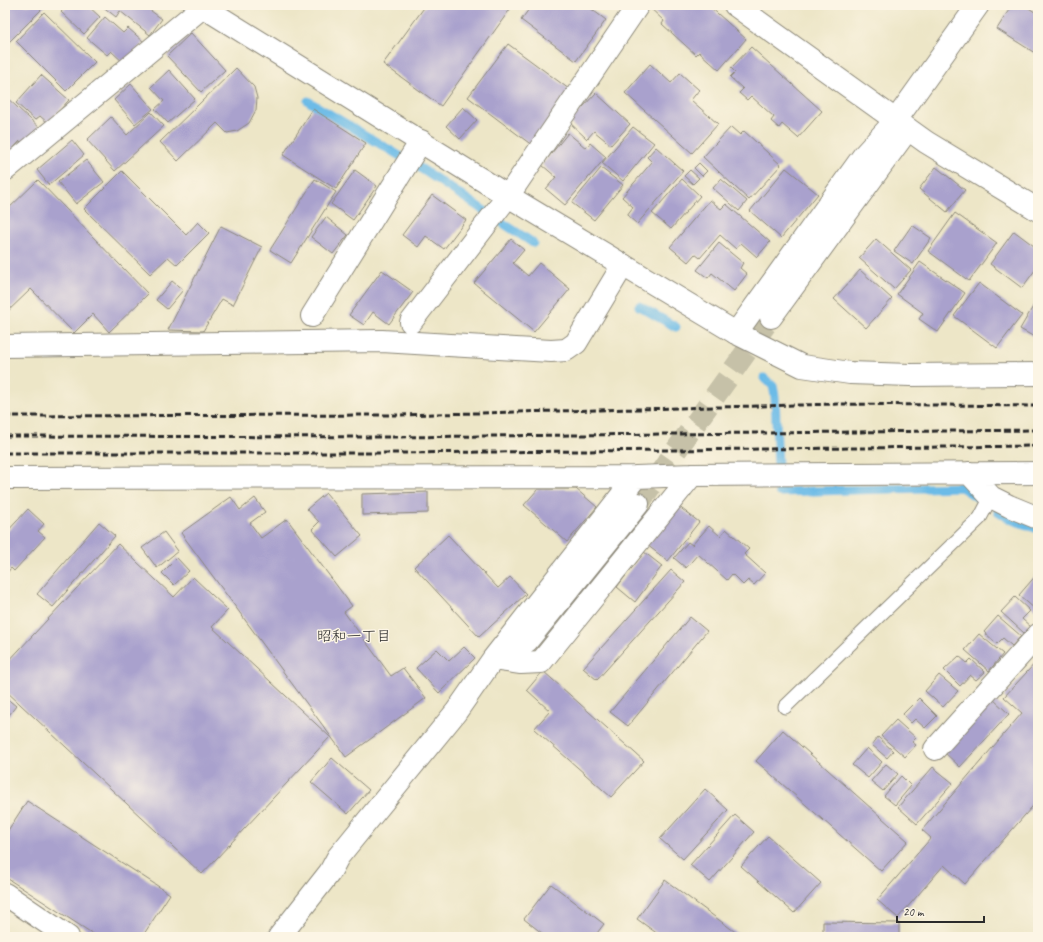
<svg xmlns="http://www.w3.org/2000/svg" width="1043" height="942" font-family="Caveat,'Klee One',sans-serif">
	<rect width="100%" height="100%" fill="#fcf5e5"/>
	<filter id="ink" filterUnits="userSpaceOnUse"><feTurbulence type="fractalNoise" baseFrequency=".025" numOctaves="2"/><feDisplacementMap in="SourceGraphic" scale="8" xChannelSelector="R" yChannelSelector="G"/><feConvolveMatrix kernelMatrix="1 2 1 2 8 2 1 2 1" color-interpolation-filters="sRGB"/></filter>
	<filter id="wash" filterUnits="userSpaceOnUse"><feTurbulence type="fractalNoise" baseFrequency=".012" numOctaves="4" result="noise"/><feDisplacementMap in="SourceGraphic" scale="16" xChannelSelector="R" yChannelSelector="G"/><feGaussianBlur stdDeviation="0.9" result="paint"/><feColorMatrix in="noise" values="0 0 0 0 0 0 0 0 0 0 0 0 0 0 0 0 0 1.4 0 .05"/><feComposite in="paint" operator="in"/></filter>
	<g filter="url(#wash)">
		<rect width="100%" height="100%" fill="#ede6c7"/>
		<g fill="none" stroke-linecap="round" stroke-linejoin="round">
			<!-- stream -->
			<path stroke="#6cbbe7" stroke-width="9" d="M 308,101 L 420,168 L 533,243
				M 639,306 L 676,327
				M 764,378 L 773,386 L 775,396 L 779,492 L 961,487 L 986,503
				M 998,511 L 1010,519 L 1038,529"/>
		</g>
		<g id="blocks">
			<!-- building -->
			<path fill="#a9a1cd" d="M 5,5 L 46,5 L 5,46 Z
				M 68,5 L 87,5 L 100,17 L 84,34 L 61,12 Z
				M 101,5 L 143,5 L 162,19 L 150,35 L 120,11 L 116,17 Z
				M 426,5 L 513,5 L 441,106 L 383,64 Z
				M 532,5 L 586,5 L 606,20 L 576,61 L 521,20 Z
				M 647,5 L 708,5 L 746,39 L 719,70 L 699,52 L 696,55 L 662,24 L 664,21 Z
				M 1012,5 L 1024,5 L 1038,14 L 1038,55 L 997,29 Z
				M 44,12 L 95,62 L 66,91 L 16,41 Z
				M 105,17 L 123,33 L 128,28 L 144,42 L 125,64 L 111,51 L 107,55 L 87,38 Z
				M 191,33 L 225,70 L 201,92 L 167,56 Z
				M 508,44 L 573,92 L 533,146 L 468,97 Z
				M 751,47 L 822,111 L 798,138 L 782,124 L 779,128 L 771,121 L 774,117 L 751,96 L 747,100 L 739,93 L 743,89 L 730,77 L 735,72 L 731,68 Z
				M 650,64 L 671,83 L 680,73 L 699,90 L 691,100 L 718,124 L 692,153 L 625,93 Z
				M 236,68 L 254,87 L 257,98 L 256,110 L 249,123 L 237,131 L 227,133 L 217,123 L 178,161 L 160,142 Z
				M 169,70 L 195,99 L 168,123 L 155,109 L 164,101 L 151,87 Z
				M 41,75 L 69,100 L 48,123 L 40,116 L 35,120 L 16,103 Z
				M 131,84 L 153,109 L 135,124 L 114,100 Z
				M 596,93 L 630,124 L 611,145 L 594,131 L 587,139 L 569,122 Z
				M 5,96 L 41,129 L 26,146 L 20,141 L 8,154 L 5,151 Z
				M 463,107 L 477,120 L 460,139 L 446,126 Z
				M 313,109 L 366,143 L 336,189 L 283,155 Z
				M 151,112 L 164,126 L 115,171 L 87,140 L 111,117 L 127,135 Z
				M 633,127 L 654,143 L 623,181 L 602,163 Z
				M 731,127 L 740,135 L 744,131 L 781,165 L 749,200 L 703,157 Z
				M 568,133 L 586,148 L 590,143 L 606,157 L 565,205 L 546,189 L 556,177 L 542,165 Z
				M 72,140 L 84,155 L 49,185 L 37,170 Z
				M 656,147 L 683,171 L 637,224 L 627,215 L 633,207 L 622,197 L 652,162 L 647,157 Z
				M 86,160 L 104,182 L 76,204 L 58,182 Z
				M 699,163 L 707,171 L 702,176 L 694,168 Z
				M 936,167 L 965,190 L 947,212 L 919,189 Z
				M 601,168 L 623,185 L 594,220 L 572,203 Z
				M 786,168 L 818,194 L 781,238 L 750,211 Z
				M 355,170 L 377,186 L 353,220 L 331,204 Z
				M 690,170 L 699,178 L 693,184 L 684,176 Z
				M 122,171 L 186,235 L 198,222 L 209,233 L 177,265 L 168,257 L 150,274 L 84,209 Z
				M 315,179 L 336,192 L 291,263 L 270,250 Z
				M 682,179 L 700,196 L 671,229 L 652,213 Z
				M 721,179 L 747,201 L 739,211 L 713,188 Z
				M 38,180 L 148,294 L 109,332 L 93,314 L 74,333 L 31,289 L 5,314 L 5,212 Z
				M 432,195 L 466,220 L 444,249 L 426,236 L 418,247 L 402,235 Z
				M 710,200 L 721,209 L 726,204 L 770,242 L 757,257 L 741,243 L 736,249 L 720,235 L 700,258 L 695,254 L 688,262 L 670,247 Z
				M 955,213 L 997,243 L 969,281 L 928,251 Z
				M 326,217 L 348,235 L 333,254 L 311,237 Z
				M 912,225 L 931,238 L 913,264 L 894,251 Z
				M 221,226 L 262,247 L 233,305 L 222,299 L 203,331 L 168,330 Z
				M 1014,231 L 1038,249 L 1038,266 L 1022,288 L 990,264 Z
				M 511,239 L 524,250 L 513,263 L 528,276 L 539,263 L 570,289 L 534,332 L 474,283 Z
				M 876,239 L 911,270 L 894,289 L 859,258 Z
				M 719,243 L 743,263 L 740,268 L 747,274 L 734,291 L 712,273 L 708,278 L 697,270 Z
				M 920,262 L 965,293 L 938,332 L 919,319 L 923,313 L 897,294 Z
				M 382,270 L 413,292 L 389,324 L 373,312 L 364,325 L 349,315 Z
				M 860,270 L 892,299 L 866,328 L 834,299 Z
				M 172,281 L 183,290 L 167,309 L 156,300 Z
				M 979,283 L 1022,315 L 997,348 L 954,316 Z
				M 1038,298 L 1038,339 L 1020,329 Z
				M 538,489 L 576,489 L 597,507 L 567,542 L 524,505 Z
				M 428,492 L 428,513 L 362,515 L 362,494 Z
				M 326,493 L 362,536 L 337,557 L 312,529 L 319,522 L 307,509 Z
				M 231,497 L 240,510 L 255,498 L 265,512 L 250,523 L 261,538 L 287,519 L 352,606 L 344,612 L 391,676 L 403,668 L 426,698 L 346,757 L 181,533 Z
				M 678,506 L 699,522 L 668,561 L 647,545 Z
				M 28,509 L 44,524 L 38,531 L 45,537 L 14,571 L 11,568 L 5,575 L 5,534 Z
				M 99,522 L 115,536 L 53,607 L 37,594 Z
				M 709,526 L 720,536 L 726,529 L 749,549 L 744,554 L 765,573 L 754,585 L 748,580 L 743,585 L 732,574 L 727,580 L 698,554 L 686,568 L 674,558 L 688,542 L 692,545 Z
				M 164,532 L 178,551 L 157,568 L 142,548 Z
				M 448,535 L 498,588 L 510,577 L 526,594 L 479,637 L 414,567 Z
				M 118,544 L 174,597 L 193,577 L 228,610 L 212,627 L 330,737 L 202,874 L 5,690 L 5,665 Z
				M 644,552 L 662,566 L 635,602 L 617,587 Z
				M 177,558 L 189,571 L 174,585 L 162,573 Z
				M 671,570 L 685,582 L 597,680 L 583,668 Z
				M 1038,573 L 1038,607 L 1036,610 L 1019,595 Z
				M 1015,597 L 1030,611 L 1022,619 L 1031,627 L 1024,633 L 1001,612 Z
				M 998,616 L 1021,636 L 1012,646 L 1003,638 L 997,644 L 984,632 Z
				M 690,617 L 707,631 L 628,726 L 610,712 Z
				M 979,634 L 1003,654 L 989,671 L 965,650 Z
				M 464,647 L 475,658 L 439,693 L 416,668 L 437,649 L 449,661 Z
				M 959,656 L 967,663 L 971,659 L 985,672 L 976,680 L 970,675 L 960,686 L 944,670 Z
				M 1038,660 L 1038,800 L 965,884 L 944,865 L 898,918 L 877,900 L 931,838 L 922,830 L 1022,713 L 1004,697 Z
				M 543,671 L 644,761 L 611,797 L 534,729 L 550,711 L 527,690 Z
				M 939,675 L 958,691 L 943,707 L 925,691 Z
				M 5,697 L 16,706 L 6,719 L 5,718 Z
				M 919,698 L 937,716 L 925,728 L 915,719 L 911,723 L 903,714 Z
				M 992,698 L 1009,714 L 960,767 L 943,751 Z
				M 896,720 L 916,738 L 912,742 L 916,745 L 905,757 L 881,736 Z
				M 783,730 L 908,841 L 881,871 L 756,761 Z
				M 878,737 L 893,751 L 887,758 L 872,745 Z
				M 867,748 L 882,762 L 868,778 L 852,765 Z
				M 332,758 L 369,790 L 348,814 L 311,782 Z
				M 886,764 L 898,774 L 883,791 L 871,781 Z
				M 933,767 L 953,783 L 917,824 L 898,807 Z
				M 901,776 L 911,786 L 895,805 L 884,796 Z
				M 705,789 L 728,810 L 683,859 L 660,839 Z
				M 27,801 L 170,894 L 142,937 L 98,937 L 5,877 L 5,835 Z
				M 735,815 L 754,832 L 710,882 L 690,865 Z
				M 768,836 L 821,883 L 794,913 L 741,866 Z
				M 665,880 L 742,937 L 662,937 L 637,919 Z
				M 551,884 L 604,924 L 594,937 L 547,937 L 524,919 Z
				M 823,922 L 899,923 L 899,937 L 823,937 Z"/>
		</g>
	</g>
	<g filter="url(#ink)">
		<use href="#blocks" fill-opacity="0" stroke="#8c8879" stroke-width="1"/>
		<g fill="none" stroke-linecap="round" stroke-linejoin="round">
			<!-- minor-tunnel -->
			<path stroke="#c6c1a8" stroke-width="22" stroke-dasharray="22 11" stroke-linecap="butt" d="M 638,504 L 771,317"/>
			<defs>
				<path id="service" d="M 785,707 L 980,518 L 991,497"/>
				<path id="minor" d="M 735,5 L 926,142 L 1038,210
					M 5,170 L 205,5
					M 312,316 L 421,141
					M 771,317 L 908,129
					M 411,322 L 508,196 L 638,5
					M 736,333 L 864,155 L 896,120 L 978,5
					M 5,346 L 382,341 L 551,351 L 566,350 L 576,343 L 623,265
					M 969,473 L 991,497 L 1009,506 L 1038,518
					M 5,478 L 636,477 L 692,475 L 1038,473
					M 501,655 L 527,641 L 638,504
					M 493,659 L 521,663 L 541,662 L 692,475
					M 935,749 L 1038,635
					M 5,894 L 68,937
					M 279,937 L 330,872 L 338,857 L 456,712 L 493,659 L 636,477"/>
				<path id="tertiary" d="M 200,5 L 508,196 L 736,333 L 802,366 L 850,373 L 910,375 L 1038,374"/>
			</defs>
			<!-- service casing -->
			<use href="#service" stroke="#8c8879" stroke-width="15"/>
			<!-- minor casing -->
			<use href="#minor" stroke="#8c8879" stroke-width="24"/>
			<!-- tertiary casing -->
			<use href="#tertiary" stroke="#8c8879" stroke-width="24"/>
			<!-- service -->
			<use href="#service" stroke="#fff" stroke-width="13"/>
			<!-- minor -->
			<use href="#minor" stroke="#fff" stroke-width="22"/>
			<!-- tertiary -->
			<use href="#tertiary" stroke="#fff" stroke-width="22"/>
			<!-- rail -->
			<path stroke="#2b2b2b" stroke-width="3" stroke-dasharray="6 3" stroke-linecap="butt" d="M 5,416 L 397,415 L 838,404 L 1038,406
				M 5,436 L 394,437 L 1038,430
				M 5,453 L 398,453 L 1038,446"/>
		</g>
	</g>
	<g text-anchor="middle" stroke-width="3" stroke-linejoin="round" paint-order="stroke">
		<!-- neighbourhood labels -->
		<g font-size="15" fill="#2b2b2b" stroke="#fcf5e5">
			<text x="354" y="641">昭和一丁目</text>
		</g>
	</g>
	<!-- margin -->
	<rect width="1043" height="942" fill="none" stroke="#fcf5e5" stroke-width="20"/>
	<!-- scale -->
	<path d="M897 916v6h87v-6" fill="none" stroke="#2b2b2b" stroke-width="2"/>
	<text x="903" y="916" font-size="12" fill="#2b2b2b" stroke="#fcf5e5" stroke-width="3" paint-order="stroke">20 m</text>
</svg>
